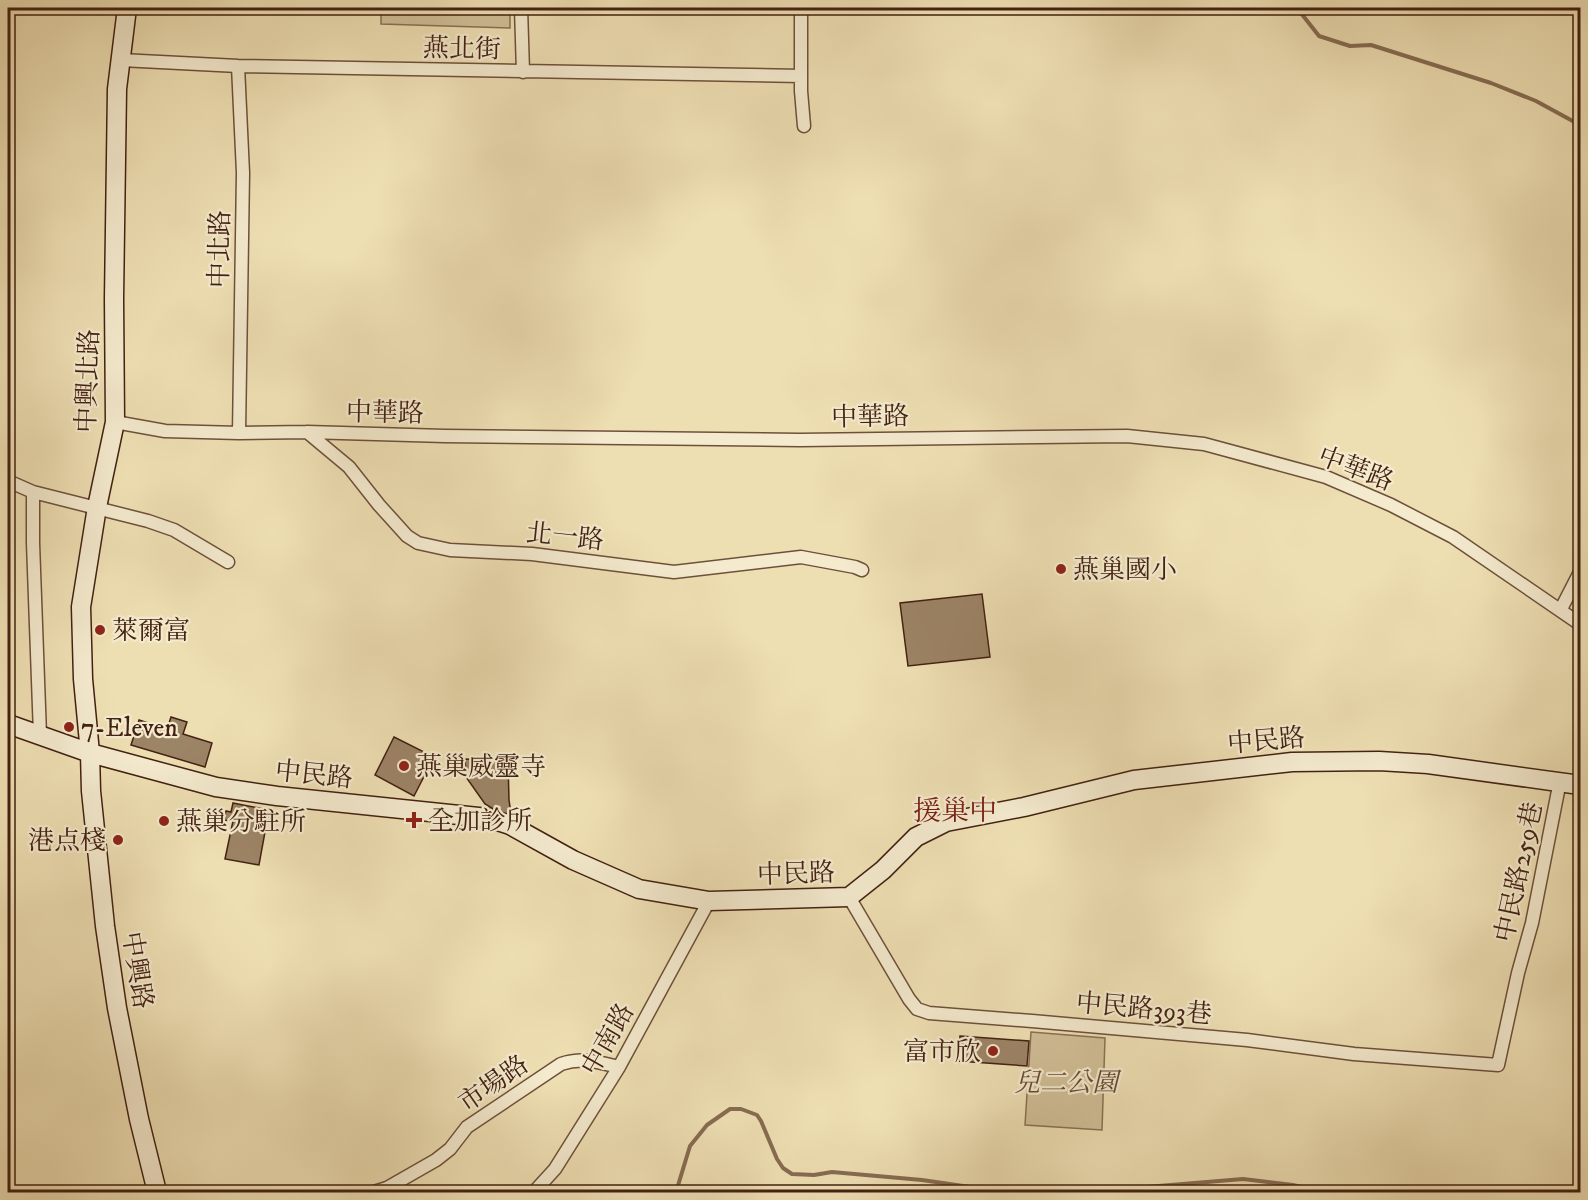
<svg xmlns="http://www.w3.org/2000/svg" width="1588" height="1200" font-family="'IM FELL DW Pica','Noto Serif TC',serif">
	<rect width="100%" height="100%" fill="#eedfb3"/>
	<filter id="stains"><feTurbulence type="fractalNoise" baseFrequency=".00333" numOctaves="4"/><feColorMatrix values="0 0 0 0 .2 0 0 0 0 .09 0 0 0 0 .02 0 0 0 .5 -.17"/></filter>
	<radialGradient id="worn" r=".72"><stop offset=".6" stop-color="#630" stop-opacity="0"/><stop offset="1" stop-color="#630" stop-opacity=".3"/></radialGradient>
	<!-- green -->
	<path fill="#d1bf98" stroke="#8a7055" stroke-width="1.5" d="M 381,8 L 510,8 L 510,28 L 381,24 Z
		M 1031,1032 L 1105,1038 L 1102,1130 L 1025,1125 Z"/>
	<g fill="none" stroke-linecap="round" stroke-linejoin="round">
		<!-- stream -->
		<path stroke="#876c52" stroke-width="4" d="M 1297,8 L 1319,36 L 1350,46 L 1371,45 L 1491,83 L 1536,101 L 1580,125
			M 676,1192 L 690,1146 L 707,1125 L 730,1109 L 741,1109 L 757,1115 L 761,1121 L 777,1159 L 783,1168 L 792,1174 L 814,1175 L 832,1172 L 922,1180 L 977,1188 L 1052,1192
			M 1086,1192 L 1243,1179 L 1293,1185 L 1322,1192"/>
	</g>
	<!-- building -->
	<path fill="#9c8466" stroke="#432112" stroke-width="1.5" d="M 982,594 L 990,657 L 908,666 L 900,603 Z
		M 171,717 L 187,722 L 183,734 L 212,743 L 205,767 L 131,745 L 139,720 L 167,729 Z
		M 394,737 L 434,757 L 414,796 L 375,775 Z
		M 465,759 L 508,761 L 509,800 L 512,820 L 485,804 L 466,777 Z
		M 233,803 L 269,810 L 259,865 L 225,859 L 233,821 L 224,820 L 226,811 L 231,812 Z
		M 960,1036 L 1029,1041 L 1027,1066 L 958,1061 Z"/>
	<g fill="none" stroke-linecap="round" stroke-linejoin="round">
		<defs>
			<path id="street" d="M 521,8 L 523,72
				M 801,8 L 801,91 L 804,126
				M 121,60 L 238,66 L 801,76
				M 238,66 L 243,173 L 239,433
				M 115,422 L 165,431 L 239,433 L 307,432 L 445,436 L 800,440 L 1127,436 L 1204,444 L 1326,477 L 1391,505 L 1453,537 L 1580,624
				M 307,432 L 349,467 L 379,505 L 407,536 L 418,543 L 450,550 L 532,554 L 674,572 L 801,557 L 855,567 L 862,570
				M 8,481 L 33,492 L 148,521 L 174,530 L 228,562
				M 33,492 L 33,543 L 40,735
				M 1561,609 L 1580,572
				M 849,897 L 909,999 L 917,1009 L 929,1013 L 1032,1021 L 1247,1040 L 1354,1054 L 1498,1065 L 1518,973 L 1532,923 L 1560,781
				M 374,1192 L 387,1188 L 436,1160 L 450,1149 L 467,1127 L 561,1064 C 582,1057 598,1062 619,1067
				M 534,1192 L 555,1169 L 619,1067 L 709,901"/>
			<path id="secondary" d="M 127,8 L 117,89 L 114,299 L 115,422 L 97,507 L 81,607 L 83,679 L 90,753 L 91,791 L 105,926 L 117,1008 L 139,1119 L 157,1192
				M 8,724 L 90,753 L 216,787 L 277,796 L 488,818 L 510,825 L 573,860 L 639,889 L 709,901 L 849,897 L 883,870 L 916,837 L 946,822 L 1024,807 L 1134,780 L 1292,762 L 1379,761 L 1428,764 L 1580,785"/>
		</defs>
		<!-- street casing -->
		<use href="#street" stroke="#6e503a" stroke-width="15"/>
		<!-- secondary casing -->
		<use href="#secondary" stroke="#432112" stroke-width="21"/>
		<!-- street -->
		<use href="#street" stroke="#f4eace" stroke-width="12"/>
		<!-- secondary -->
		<use href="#secondary" stroke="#f4eace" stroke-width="18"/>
	</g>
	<!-- markers -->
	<g fill="#8f2418" stroke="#f4eace" stroke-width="2">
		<circle cx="1061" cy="569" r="6"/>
		<circle cx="100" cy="630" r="6"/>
		<circle cx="69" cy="727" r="6"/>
		<circle cx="404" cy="766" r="6"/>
		<path d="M411 811h6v6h6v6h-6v6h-6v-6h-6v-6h6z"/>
		<circle cx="164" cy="821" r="6"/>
		<circle cx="118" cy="840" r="6"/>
		<circle cx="993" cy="1051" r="6"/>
	</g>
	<g text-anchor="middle" stroke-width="4.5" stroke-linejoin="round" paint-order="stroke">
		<!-- street labels -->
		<g font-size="26" fill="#432112" stroke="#f4eace">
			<text transform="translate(462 48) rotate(1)" y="9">燕北街</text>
			<text transform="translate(219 249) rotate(-89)" y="9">中北路</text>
			<text transform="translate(87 381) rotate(-88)" y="9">中興北路</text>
			<text transform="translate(385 412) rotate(1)" y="9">中華路</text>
			<text transform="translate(870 416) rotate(-1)" y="9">中華路</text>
			<text transform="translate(1356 468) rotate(21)" y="9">中華路</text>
			<text transform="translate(565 536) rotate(6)" y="9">北一路</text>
			<text transform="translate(1266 740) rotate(-5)" y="9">中民路</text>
			<text transform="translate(314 774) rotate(6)" y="9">中民路</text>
			<text transform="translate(1518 872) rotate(-78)" y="9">中民路259巷</text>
			<text transform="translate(796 873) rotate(-2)" y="9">中民路</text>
			<text transform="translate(138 970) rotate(81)" y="9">中興路</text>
			<text transform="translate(1144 1008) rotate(5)" y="9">中民路393巷</text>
			<text transform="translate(607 1039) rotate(-60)" y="9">中南路</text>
			<text transform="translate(493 1083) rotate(-35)" y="9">市場路</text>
		</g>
		<!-- poi labels -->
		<g font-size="26" fill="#432112" stroke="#f4eace" text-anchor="start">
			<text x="1073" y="578">燕巢國小</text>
			<text x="112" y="639">萊爾富</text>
			<text x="81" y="736">7-Eleven</text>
			<text x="416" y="775">燕巢威靈寺</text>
			<text x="428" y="829">全加診所</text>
			<text x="176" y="830">燕巢分駐所</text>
			<text x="106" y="849" text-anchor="end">港点棧</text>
			<text x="981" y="1060" text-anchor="end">富市欣</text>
		</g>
		<!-- park labels -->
		<g font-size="26" font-style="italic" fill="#664834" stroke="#f4eace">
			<text x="1066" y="1091">兒二公園</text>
		</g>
		<!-- quarter labels -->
		<g font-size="28" fill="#7a1f14" stroke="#f4eace">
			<text x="955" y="820">援巢中</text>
		</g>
	</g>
	<!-- margin -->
	<rect width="1588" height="1200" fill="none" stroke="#eedfb3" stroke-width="30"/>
	<rect x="9" y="9" width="1570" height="1182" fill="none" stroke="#432112" stroke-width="3"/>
	<rect x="15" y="15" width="1558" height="1170" fill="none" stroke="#432112" stroke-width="1.5"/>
	<rect width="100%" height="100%" filter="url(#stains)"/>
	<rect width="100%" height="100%" fill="url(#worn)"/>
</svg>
